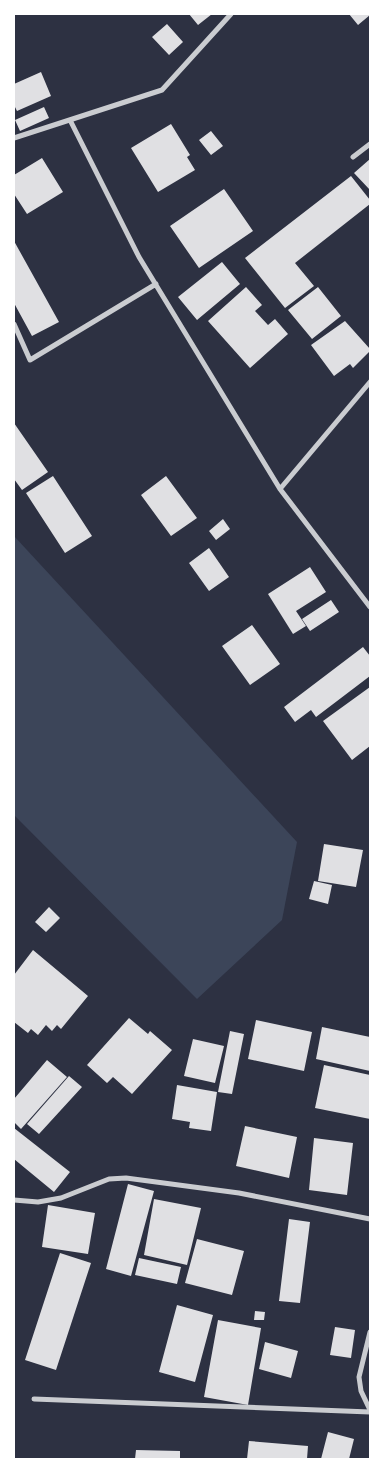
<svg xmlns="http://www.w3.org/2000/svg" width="384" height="1473" font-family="'Varela Round',sans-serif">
	<rect width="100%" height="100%" fill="#2d3142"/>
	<!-- green -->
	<path fill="#3c4559" d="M 14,536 L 297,842 L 282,920 L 197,999 L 14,815 Z"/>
	<!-- building -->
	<path fill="#e0e0e3" d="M 189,14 L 212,14 L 198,25 Z
		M 349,14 L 370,14 L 370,15 L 358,25 Z
		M 167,24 L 183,42 L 169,55 L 152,37 Z
		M 41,72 L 51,96 L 17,111 L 14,105 L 14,84 Z
		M 44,107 L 49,118 L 20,131 L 15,120 Z
		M 171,124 L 190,155 L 187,157 L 195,170 L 158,192 L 131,148 Z
		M 211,131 L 223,146 L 211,155 L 199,140 Z
		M 42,158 L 63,192 L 27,214 L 14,194 L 14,175 Z
		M 370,159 L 370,190 L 354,173 Z
		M 351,176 L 370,200 L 370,204 L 295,263 L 314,286 L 285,308 L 245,258 Z
		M 224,189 L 253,231 L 199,268 L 170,226 Z
		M 14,241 L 59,322 L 32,336 L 14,303 Z
		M 222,262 L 240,284 L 197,320 L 178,297 Z
		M 246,287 L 262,305 L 255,311 L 268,325 L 275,319 L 288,334 L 250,368 L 208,321 Z
		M 318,287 L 341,316 L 312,339 L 288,310 Z
		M 345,321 L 370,349 L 370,351 L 353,368 L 350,364 L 334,376 L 311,345 Z
		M 14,423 L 48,472 L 22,490 L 14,479 Z
		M 53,476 L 92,536 L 65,553 L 26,493 Z
		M 166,476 L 197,518 L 171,536 L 141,495 Z
		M 223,519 L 230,529 L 216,540 L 209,531 Z
		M 209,548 L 229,577 L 209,591 L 189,563 Z
		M 310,567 L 326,592 L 296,611 L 306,626 L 293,634 L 268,594 Z
		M 331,600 L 339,612 L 310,631 L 302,619 Z
		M 252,625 L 280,664 L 250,685 L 222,646 Z
		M 363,647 L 370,656 L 370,676 L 316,717 L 311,710 L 295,722 L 284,707 Z
		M 370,687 L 370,746 L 352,760 L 323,721 Z
		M 324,844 L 363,850 L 356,887 L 318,881 Z
		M 314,881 L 332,885 L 328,904 L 309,899 Z
		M 49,907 L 60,918 L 46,932 L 35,922 Z
		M 33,950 L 88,996 L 61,1029 L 57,1025 L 52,1031 L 46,1025 L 38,1035 L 31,1029 L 28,1033 L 14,1022 L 14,975 Z
		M 129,1018 L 148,1034 L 150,1031 L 172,1050 L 132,1094 L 113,1077 L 107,1083 L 87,1065 Z
		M 256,1020 L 312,1032 L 304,1071 L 248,1059 Z
		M 322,1027 L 370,1037 L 370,1071 L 316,1059 Z
		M 230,1031 L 244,1034 L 232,1094 L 218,1092 Z
		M 193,1039 L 224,1046 L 215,1083 L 184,1076 Z
		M 47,1060 L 67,1077 L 21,1129 L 14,1122 L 14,1099 Z
		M 324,1065 L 370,1075 L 370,1119 L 315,1108 Z
		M 69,1076 L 82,1087 L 39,1134 L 27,1124 Z
		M 177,1085 L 217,1092 L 211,1131 L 189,1128 L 190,1122 L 172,1119 Z
		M 245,1126 L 297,1137 L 289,1178 L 236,1166 Z
		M 14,1128 L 70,1172 L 54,1192 L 14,1159 Z
		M 314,1138 L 353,1143 L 347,1195 L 309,1190 Z
		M 128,1184 L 154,1191 L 131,1276 L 106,1269 Z
		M 154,1199 L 201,1208 L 187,1265 L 144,1255 Z
		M 48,1205 L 95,1213 L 88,1254 L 42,1247 Z
		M 289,1219 L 310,1222 L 300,1303 L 279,1301 Z
		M 197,1239 L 244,1251 L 232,1295 L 185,1283 Z
		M 60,1253 L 91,1263 L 56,1370 L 25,1360 Z
		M 139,1258 L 181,1267 L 177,1284 L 135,1275 Z
		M 177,1305 L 213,1315 L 195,1382 L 159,1372 Z
		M 255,1311 L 265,1312 L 264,1320 L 254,1320 Z
		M 218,1320 L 261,1328 L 248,1405 L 204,1397 Z
		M 335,1327 L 355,1330 L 351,1358 L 330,1355 Z
		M 265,1342 L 298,1351 L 291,1378 L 259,1369 Z
		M 328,1432 L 354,1439 L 349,1459 L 321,1459 Z
		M 249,1441 L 308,1446 L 307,1459 L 247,1459 Z
		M 136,1450 L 180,1451 L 180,1459 L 135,1459 Z"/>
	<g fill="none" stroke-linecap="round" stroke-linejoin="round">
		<!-- minor -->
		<path stroke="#caccd0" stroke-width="5" d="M 70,120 L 139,257 L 280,489 L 370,607
			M 14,138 L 162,90 L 231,14
			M 353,157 L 370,144
			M 14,324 L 30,360 L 156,284
			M 280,489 L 370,382
			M 14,1200 L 38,1202 L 61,1198 L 109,1179 L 126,1178 L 239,1193 L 370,1219
			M 370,1332 L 359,1377 L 361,1391 L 370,1410
			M 34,1399 L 370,1412"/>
	</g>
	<!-- border -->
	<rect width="384" height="1473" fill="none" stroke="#ffffff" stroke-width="30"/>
</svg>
